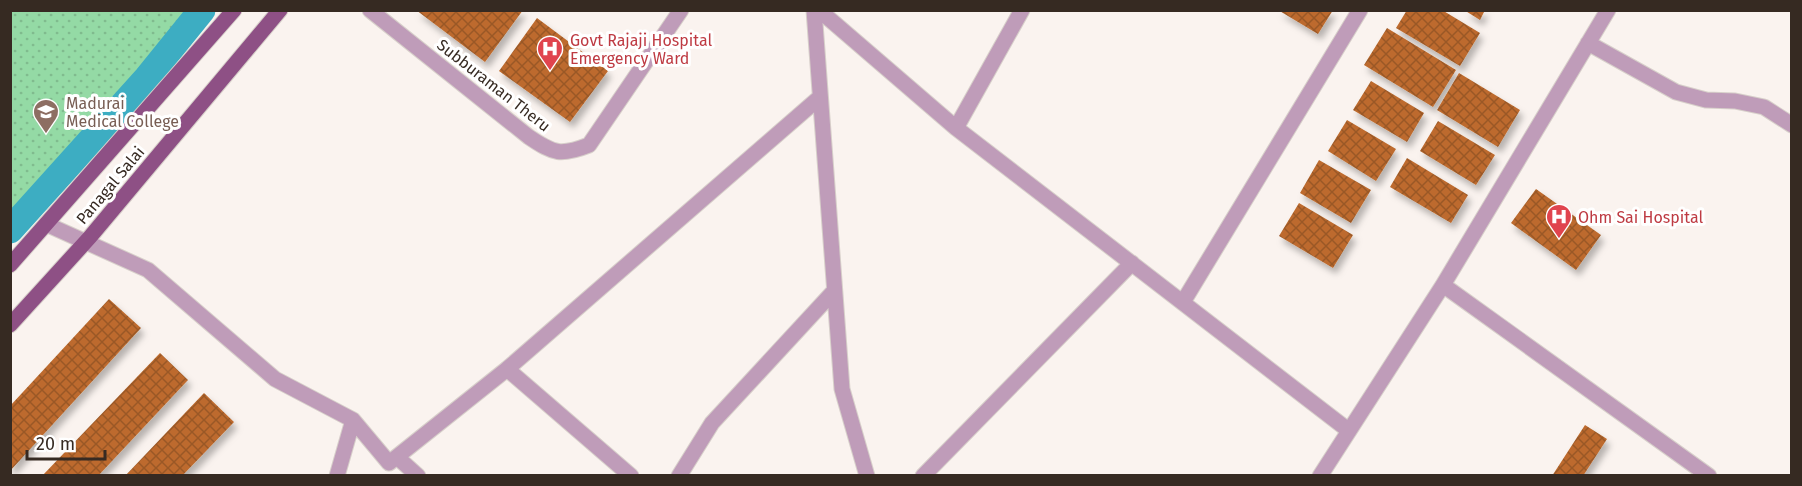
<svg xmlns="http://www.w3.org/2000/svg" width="1802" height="486" font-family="'Fira Sans',sans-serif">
	<defs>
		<pattern id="park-dots" width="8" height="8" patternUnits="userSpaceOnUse" patternTransform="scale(1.5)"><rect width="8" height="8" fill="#94daa5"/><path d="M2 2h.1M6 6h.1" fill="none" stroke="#80bb8e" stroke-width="1.8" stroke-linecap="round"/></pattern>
		<pattern id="building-cross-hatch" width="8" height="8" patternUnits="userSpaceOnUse" patternTransform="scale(1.5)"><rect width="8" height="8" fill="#bd6b2d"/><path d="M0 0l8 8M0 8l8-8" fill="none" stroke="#9a5826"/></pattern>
		<filter id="shadow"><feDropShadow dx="3.5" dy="6" stdDeviation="3" flood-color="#0004"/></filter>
	</defs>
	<rect width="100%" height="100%" fill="#faf3ef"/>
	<!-- park -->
	<path fill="url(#park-dots)" d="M 11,10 L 185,11 L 151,54 L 11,217 Z"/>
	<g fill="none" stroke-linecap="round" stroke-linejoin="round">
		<!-- canal -->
		<path stroke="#3dadc2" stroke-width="27" d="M 10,230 L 147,78 L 202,10"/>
	</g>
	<!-- building -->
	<path fill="url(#building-cross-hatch)" filter="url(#shadow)" d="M 416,10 L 523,10 L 485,62 Z
		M 1278,10 L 1333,10 L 1318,34 Z
		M 1407,10 L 1442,10 L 1480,33 L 1460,66 L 1396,28 Z
		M 1464,10 L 1485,10 L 1480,20 Z
		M 537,18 L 608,71 L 570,122 L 499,71 Z
		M 1387,28 L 1456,70 L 1433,107 L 1364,65 Z
		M 1459,73 L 1520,110 L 1498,147 L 1437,110 Z
		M 1371,81 L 1424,113 L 1407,142 L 1353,110 Z
		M 1347,120 L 1396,149 L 1376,181 L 1328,151 Z
		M 1438,121 L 1495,155 L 1476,185 L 1420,151 Z
		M 1407,158 L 1468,195 L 1451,223 L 1390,187 Z
		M 1319,160 L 1371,190 L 1351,223 L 1300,193 Z
		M 1536,189 L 1601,235 L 1576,270 L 1511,223 Z
		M 1299,203 L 1353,235 L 1333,268 L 1279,236 Z
		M 109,299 L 141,328 L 10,471 L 10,406 Z
		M 160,353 L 188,380 L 98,476 L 42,476 Z
		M 204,393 L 234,422 L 182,476 L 125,476 Z
		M 1585,425 L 1607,439 L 1583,476 L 1552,476 Z"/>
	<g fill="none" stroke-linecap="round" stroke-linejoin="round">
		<defs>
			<path id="minor" d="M 814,10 L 842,389 L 867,476
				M 819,10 L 956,128 L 1348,430
				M 1588,43 L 1676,92 L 1706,100 L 1735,101 L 1764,107 L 1792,125
				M 956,128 L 1022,10
				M 46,224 L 148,270 L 275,379 L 353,420 L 389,463 L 507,369 L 819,98
				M 1443,285 L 1709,476
				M 1183,302 L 1360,10
				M 507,369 L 631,476
				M 397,457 L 418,476
				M 337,476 L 353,420
				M 679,476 L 712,423 L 834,291
				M 923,476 L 1132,263
				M 1320,476 L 1443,285 L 1608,10"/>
			<path id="tertiary" d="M 370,10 L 529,137 C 554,154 561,156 589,145 L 681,10"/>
			<path id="primary" d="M 10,265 L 234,10
				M 10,325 L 90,237 L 280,10"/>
		</defs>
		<!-- minor casing -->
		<use href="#minor" stroke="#d7cfca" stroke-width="17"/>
		<!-- tertiary casing -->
		<use href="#tertiary" stroke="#d7cfca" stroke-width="17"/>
		<!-- primary casing -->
		<use href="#primary" stroke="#d7cfca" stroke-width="17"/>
		<!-- minor -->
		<use href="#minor" stroke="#bf9cb9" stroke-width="15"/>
		<!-- tertiary -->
		<use href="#tertiary" stroke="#bf9cb9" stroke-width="15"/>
		<!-- primary -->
		<use href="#primary" stroke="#8e5085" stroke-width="15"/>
	</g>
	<!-- icons -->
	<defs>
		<symbol id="hospital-pin" viewBox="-11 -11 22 30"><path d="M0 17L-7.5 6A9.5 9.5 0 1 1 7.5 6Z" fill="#e0444e" stroke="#fff"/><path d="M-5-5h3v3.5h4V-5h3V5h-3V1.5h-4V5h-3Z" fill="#fff"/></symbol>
		<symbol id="university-pin" viewBox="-11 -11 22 30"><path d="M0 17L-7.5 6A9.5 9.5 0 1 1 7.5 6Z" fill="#8d6e63" stroke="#fff"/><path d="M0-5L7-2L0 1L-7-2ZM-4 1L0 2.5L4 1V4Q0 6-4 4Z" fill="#fff"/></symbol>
	</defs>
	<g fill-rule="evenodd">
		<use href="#hospital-pin" x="535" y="34" width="30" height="40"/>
		<use href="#university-pin" x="31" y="97" width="30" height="40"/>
		<use href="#hospital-pin" x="1544" y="202" width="30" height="40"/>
	</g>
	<g text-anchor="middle" stroke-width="6" stroke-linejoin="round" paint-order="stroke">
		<!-- health labels -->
		<g font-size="16" fill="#be3a42" stroke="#fff" text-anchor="start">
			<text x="570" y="46">Govt Rajaji Hospital<tspan x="570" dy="18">Emergency Ward</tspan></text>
			<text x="1578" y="223">Ohm Sai Hospital</text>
		</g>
		<!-- street labels -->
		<g font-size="16" fill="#362a22" stroke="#fff">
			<text transform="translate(494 85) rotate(38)" y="6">Subburaman Theru</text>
			<text transform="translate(110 185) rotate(-50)" y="6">Panagal Salai</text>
		</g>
		<!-- education labels -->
		<g font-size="16" fill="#785e54" stroke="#fff" text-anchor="start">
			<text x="66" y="109">Madurai<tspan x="66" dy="18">Medical College</tspan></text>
		</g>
	</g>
	<!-- border -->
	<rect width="1802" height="486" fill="none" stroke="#362a22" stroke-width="24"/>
	<!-- scale -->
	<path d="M27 450v9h78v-9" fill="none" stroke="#362a22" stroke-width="3"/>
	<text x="36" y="450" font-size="18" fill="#362a22" stroke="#ffffff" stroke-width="4.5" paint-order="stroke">20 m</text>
</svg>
